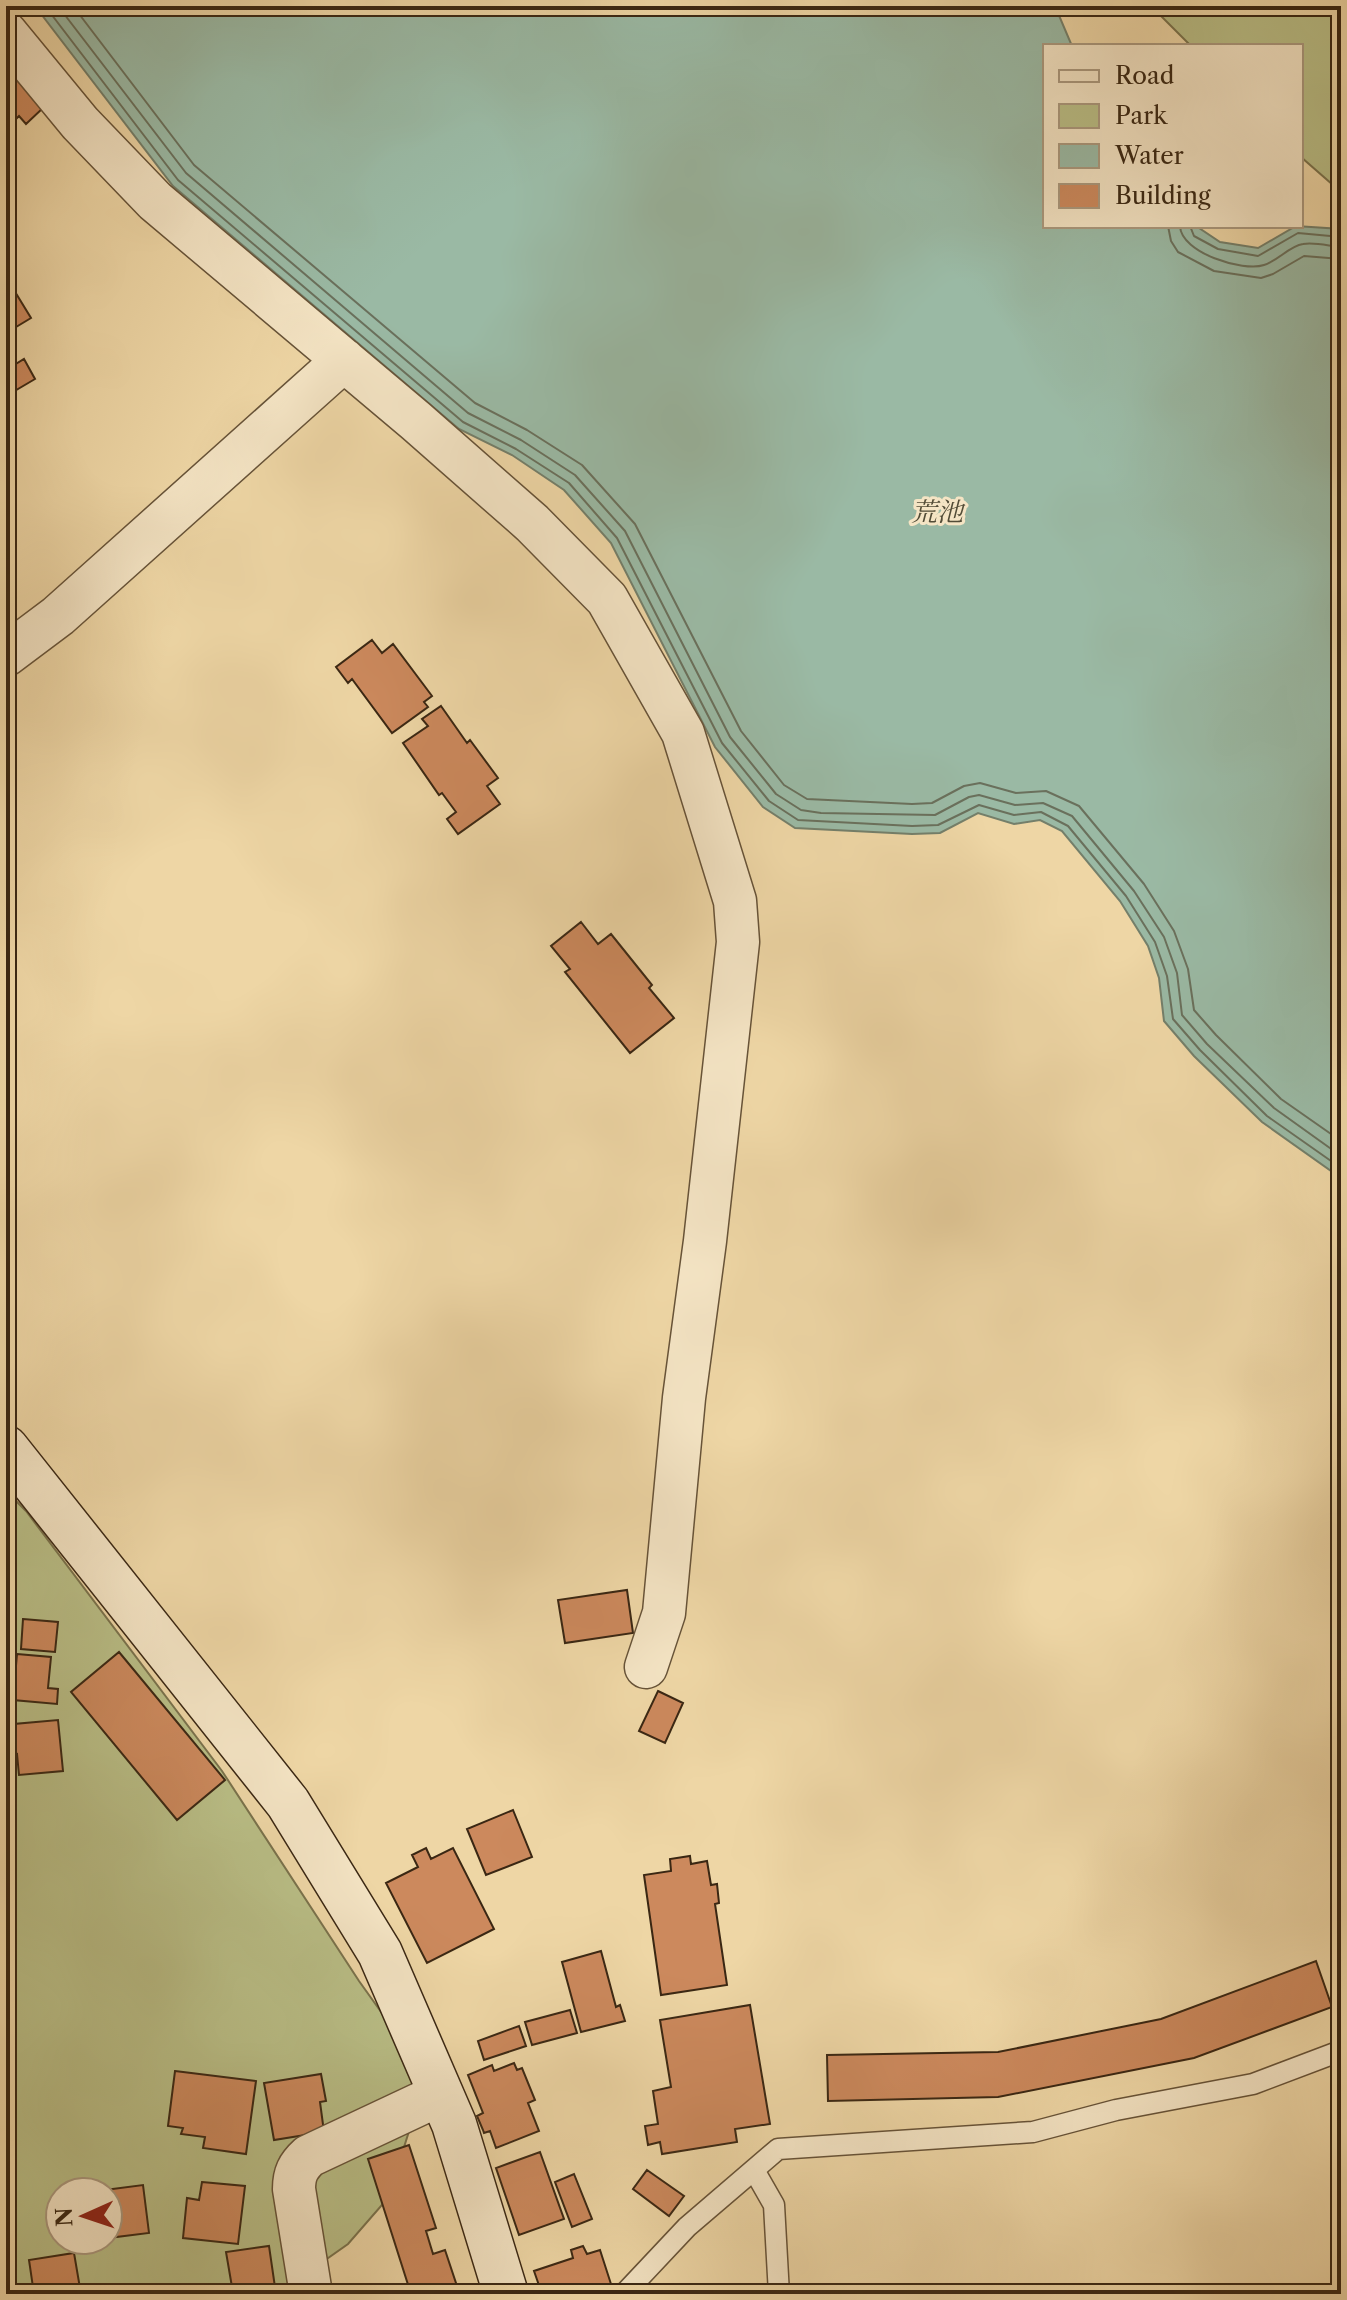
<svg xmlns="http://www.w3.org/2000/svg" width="1347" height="2300" font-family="'Libre Caslon Text','Noto Serif JP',serif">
	<rect width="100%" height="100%" fill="#eed6a5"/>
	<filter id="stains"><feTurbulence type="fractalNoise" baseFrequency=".0025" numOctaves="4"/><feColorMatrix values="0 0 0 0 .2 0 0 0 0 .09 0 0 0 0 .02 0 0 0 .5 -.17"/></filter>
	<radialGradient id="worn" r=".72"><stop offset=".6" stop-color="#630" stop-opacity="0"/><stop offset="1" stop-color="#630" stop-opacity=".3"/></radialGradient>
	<!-- green -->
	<path fill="#b9be86" stroke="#7a724c" stroke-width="2" fill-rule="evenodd" d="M 1151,6 L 1341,6 L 1341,192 L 1301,157 L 1301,46 L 1191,46 Z
		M 6,1491 L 26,1511 L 222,1771 L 359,1981 L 419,2065 L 416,2109 L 388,2198 L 348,2244 L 277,2294 L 6,2294 ZM 60,2192 L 108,2192 L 108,2240 L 60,2240 Z"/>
	<!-- water -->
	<path fill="#9ab9a4" stroke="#747f6a" stroke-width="2" d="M 35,6 L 1055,6 L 1072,46 L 1045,46 L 1045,226 L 1196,226 L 1220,242 L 1258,248 L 1296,226 L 1341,229 L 1341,1178 L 1262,1122 L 1194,1056 L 1164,1021 L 1159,978 L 1148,946 L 1120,901 L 1062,831 L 1040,820 L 1014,824 L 978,813 L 940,833 L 912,834 L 795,828 L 763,807 L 715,747 L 611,543 L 564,490 L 512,455 L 459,429 L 173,186 Z"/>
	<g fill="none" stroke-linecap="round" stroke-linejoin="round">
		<!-- shore -->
		<path stroke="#6a705c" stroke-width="2" d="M 45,6 L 178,180 L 463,422 L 516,449 L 569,483 L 617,538 L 722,743 L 769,801 L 798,820 L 912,826 L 938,825 L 979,805 L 1014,815 L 1041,812 L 1068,826 L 1126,896 L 1155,942 L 1167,976 L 1173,1019 L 1200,1050 L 1267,1116 L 1341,1168
			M 58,6 L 186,173 L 468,413 L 521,440 L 575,475 L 625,531 L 730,737 L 776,794 L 801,810 L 821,813 L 935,815 L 969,797 L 979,795 L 1015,805 L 1043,803 L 1072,816 L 1134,891 L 1164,937 L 1177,973 L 1182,1015 L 1207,1044 L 1274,1108 L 1341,1156
			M 73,6 L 194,165 L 475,403 L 527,430 L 582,465 L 635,524 L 741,731 L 784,785 L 807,799 L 912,804 L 932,803 L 964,786 L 980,783 L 1016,793 L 1046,791 L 1079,806 L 1144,884 L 1174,931 L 1188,969 L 1194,1010 L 1216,1035 L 1281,1099 L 1341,1141
			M 1168,226 L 1171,241 L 1178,252 L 1214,271 L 1261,278 L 1273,274 L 1304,256 L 1341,259
			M 1180,226 C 1181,253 1243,272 1264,265 C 1278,261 1289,246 1303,244 C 1315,242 1329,246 1341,247
			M 1190,226 L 1194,236 L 1218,249 L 1258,256 L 1298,233 L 1341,237"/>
	</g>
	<!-- building -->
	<path fill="#cc895d" stroke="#3a2713" stroke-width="2" d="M 6,69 L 44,107 L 26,124 L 19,116 L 6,129 Z
		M 6,277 L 31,318 L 6,333 Z
		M 24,359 L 35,379 L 6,396 L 6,370 Z
		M 372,640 L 382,653 L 393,644 L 432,696 L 424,702 L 428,707 L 392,733 L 352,679 L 348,683 L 336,667 Z
		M 441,706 L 467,743 L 470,740 L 498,778 L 487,786 L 500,804 L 458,834 L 447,819 L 456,812 L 442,793 L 439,795 L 403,743 L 428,726 L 422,719 Z
		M 581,922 L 598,944 L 611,934 L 652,985 L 649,988 L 674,1018 L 630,1053 L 565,972 L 570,969 L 551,946 Z
		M 627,1590 L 633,1633 L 565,1643 L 558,1600 Z
		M 23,1619 L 58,1622 L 55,1652 L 21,1649 Z
		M 119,1652 L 225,1780 L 177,1820 L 71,1692 Z
		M 17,1654 L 51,1657 L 48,1688 L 58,1689 L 57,1704 L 13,1700 Z
		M 658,1691 L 683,1703 L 665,1743 L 639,1731 Z
		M 58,1720 L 63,1771 L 19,1775 L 17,1754 L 12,1755 L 11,1746 L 16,1745 L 14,1724 Z
		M 513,1810 L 532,1857 L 486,1875 L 467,1829 Z
		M 426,1848 L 431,1859 L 453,1848 L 494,1929 L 427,1963 L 386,1883 L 418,1867 L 412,1855 Z
		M 690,1856 L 691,1864 L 707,1861 L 711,1885 L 717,1884 L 719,1903 L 715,1904 L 727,1985 L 661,1995 L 644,1875 L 671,1871 L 670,1859 Z
		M 601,1951 L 616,2007 L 620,2005 L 625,2021 L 581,2032 L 562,1962 Z
		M 1316,1961 L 1332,2007 L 1194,2058 L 998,2097 L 828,2101 L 827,2055 L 998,2052 L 1161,2019 Z
		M 750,2005 L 770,2124 L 735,2129 L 737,2142 L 662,2154 L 660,2142 L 648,2145 L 645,2126 L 658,2124 L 653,2091 L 671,2087 L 660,2020 Z
		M 570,2010 L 577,2033 L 532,2045 L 525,2022 Z
		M 519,2026 L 526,2046 L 484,2060 L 478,2041 Z
		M 514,2063 L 517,2070 L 522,2068 L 535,2100 L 528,2103 L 539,2131 L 496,2148 L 490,2131 L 484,2133 L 483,2130 L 477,2116 L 483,2113 L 468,2075 L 492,2065 L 494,2071 Z
		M 175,2071 L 256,2081 L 246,2154 L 203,2148 L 205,2137 L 181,2134 L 183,2128 L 168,2126 Z
		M 321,2074 L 326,2101 L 320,2102 L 324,2132 L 274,2140 L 264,2083 Z
		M 409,2145 L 436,2228 L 426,2231 L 433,2254 L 445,2250 L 458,2289 L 442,2294 L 411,2294 L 368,2159 Z
		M 540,2152 L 564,2219 L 519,2235 L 496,2168 Z
		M 647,2170 L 684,2196 L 669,2216 L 633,2189 Z
		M 574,2174 L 592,2219 L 572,2227 L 555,2182 Z
		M 202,2182 L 245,2186 L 238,2244 L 183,2238 L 187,2198 L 199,2200 Z
		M 143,2185 L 149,2233 L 108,2238 L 108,2192 L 97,2191 Z
		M 269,2246 L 276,2294 L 226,2294 L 225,2288 L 232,2287 L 226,2252 Z
		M 583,2246 L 587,2254 L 600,2250 L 611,2284 L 582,2294 L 542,2294 L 534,2271 L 573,2258 L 571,2250 Z
		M 74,2253 L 81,2294 L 34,2294 L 29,2260 Z"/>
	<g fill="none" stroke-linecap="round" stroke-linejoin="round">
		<defs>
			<path id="lane" d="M 754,2170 L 774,2205 L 779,2294
				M 624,2294 L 687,2227 L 778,2149 L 1033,2132 L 1116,2110 L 1253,2084 L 1335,2053"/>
			<path id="street" d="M 6,33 L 80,123 L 155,201 L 416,421 L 532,523 L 607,599 L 683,733 L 735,901 L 738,942 L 705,1241 L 684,1398 L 664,1613 L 646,1667
				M 6,655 L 58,616 L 344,360
				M 311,2294 L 294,2189 C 294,2174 298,2166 309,2156 L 441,2094"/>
			<path id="secondary" d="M 6,1448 L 288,1803 L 380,1953 L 454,2124 L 506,2294"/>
		</defs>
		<!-- lane casing -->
		<use href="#lane" stroke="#675338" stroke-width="23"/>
		<!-- street casing -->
		<use href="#street" stroke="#675338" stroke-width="45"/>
		<!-- secondary casing -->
		<use href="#secondary" stroke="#3a2713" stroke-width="47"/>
		<!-- lane -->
		<use href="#lane" stroke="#f4e4c4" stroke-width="20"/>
		<!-- street -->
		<use href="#street" stroke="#f4e4c4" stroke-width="42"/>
		<!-- secondary -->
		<use href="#secondary" stroke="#f4e4c4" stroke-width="44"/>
	</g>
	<g text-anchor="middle" stroke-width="6" stroke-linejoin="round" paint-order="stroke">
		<!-- water labels -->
		<g font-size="26" font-style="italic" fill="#524c37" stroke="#f4e4c4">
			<text x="937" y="521">荒池</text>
		</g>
	</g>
	<!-- margin -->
	<rect width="1347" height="2300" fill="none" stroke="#eed6a5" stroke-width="32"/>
	<rect x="8" y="8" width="1331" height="2284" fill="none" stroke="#3a2713" stroke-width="4"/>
	<rect x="16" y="16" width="1315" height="2268" fill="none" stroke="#3a2713" stroke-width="2"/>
	<!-- legend -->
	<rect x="1043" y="44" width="260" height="184" fill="#f4e4c4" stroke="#aa987d" stroke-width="2"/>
	<rect x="1059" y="70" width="40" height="12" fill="#f4e4c4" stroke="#aa987d" stroke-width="2"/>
	<text x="1115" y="84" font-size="24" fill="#3a2713">Road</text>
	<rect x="1059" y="104" width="40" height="24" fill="#b9be86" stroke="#aa987d" stroke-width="2"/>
	<text x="1115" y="124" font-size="24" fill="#3a2713">Park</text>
	<rect x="1059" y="144" width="40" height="24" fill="#9ab9a4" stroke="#aa987d" stroke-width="2"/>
	<text x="1115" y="164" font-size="24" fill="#3a2713">Water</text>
	<rect x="1059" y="184" width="40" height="24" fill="#cc895d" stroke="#aa987d" stroke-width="2"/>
	<text x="1115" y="204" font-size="24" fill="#3a2713">Building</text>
	<!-- north arrow -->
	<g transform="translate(84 2216) rotate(267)"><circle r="38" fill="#f4e4c4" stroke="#aa987d" stroke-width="2"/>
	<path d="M0-6L14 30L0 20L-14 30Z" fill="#8f2418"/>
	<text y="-12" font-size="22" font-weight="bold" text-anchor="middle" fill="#3a2713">N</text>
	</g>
	<rect width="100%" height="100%" filter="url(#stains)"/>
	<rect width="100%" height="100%" fill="url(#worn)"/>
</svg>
